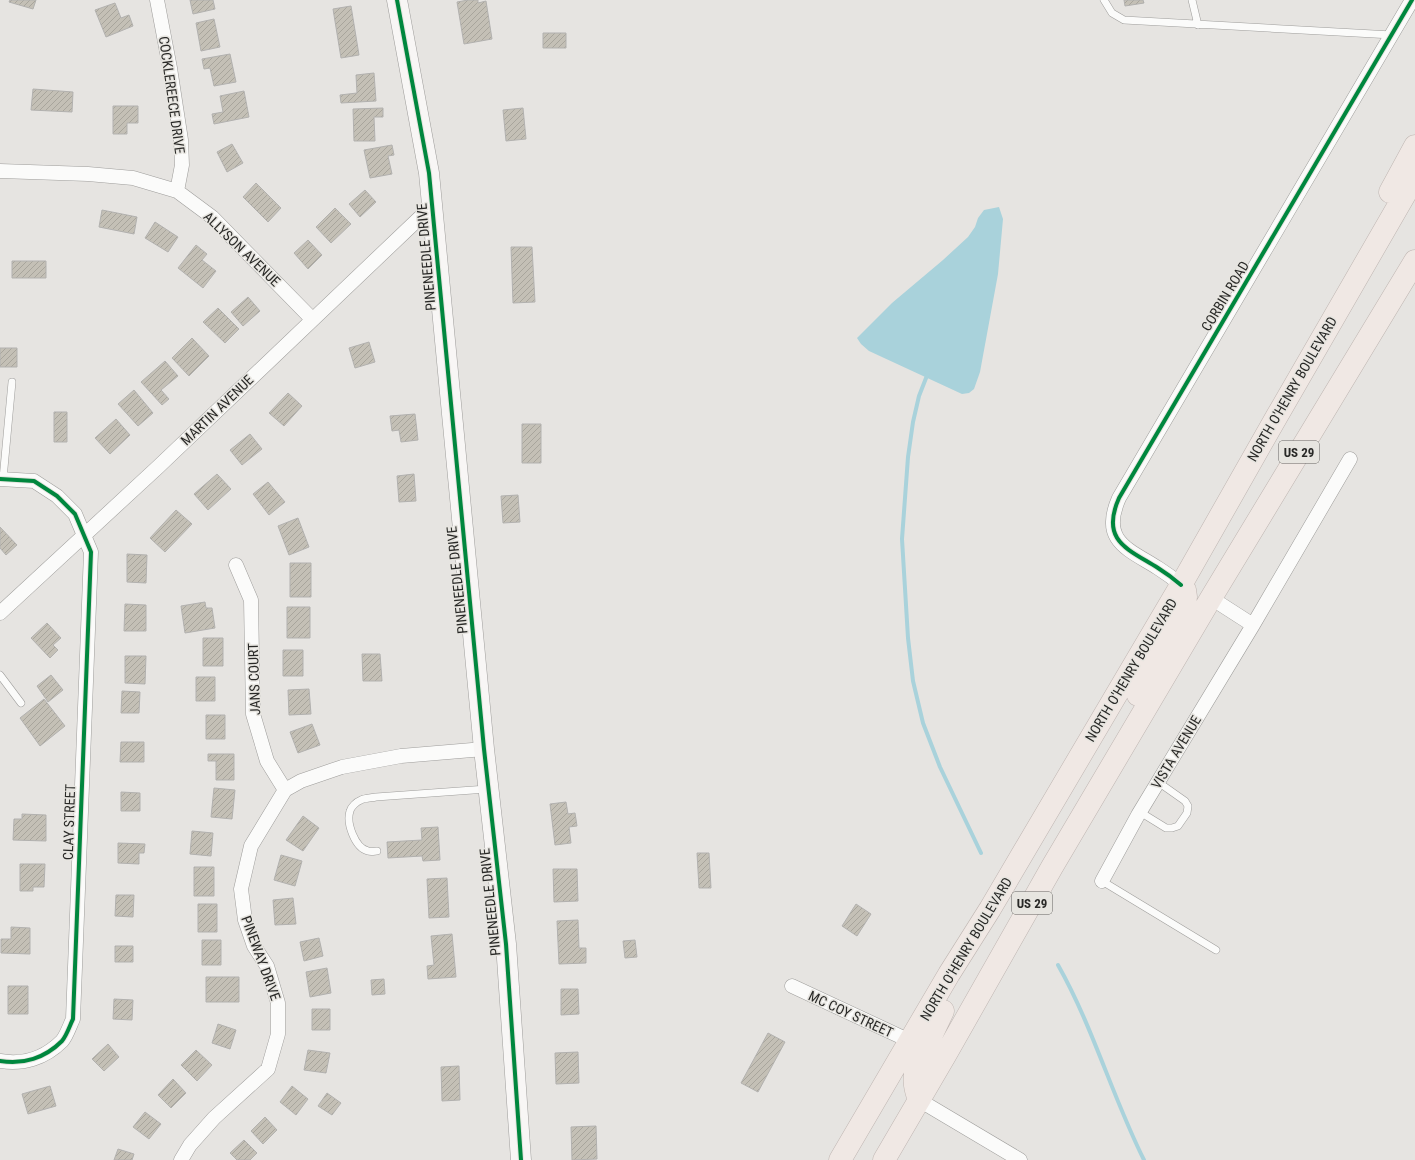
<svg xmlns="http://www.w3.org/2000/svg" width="1415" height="1160" font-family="'Roboto Condensed',sans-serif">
	<defs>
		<pattern id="building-hatch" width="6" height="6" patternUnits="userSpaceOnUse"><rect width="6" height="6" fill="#c4c0b6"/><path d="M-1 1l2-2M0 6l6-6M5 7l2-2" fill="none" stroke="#a8a59c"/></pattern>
	</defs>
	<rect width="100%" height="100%" fill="#e6e4e1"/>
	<!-- water -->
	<path fill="#a9d2db" d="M 999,207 L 1003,219 L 998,274 L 980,372 L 974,389 L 969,393 L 962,394 L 869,351 L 861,344 L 857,338 L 892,303 L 943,260 L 968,237 L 975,227 L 978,218 L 984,210 Z"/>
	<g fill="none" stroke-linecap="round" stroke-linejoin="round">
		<!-- stream -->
		<path stroke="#a9d2db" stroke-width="4" d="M 928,373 L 919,396 L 913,422 L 908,457 L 902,539 L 908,638 L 913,681 L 923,723 L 940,767 L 981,853
			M 1058,965 C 1093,1027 1112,1096 1144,1160"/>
	</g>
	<!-- building -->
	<path fill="url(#building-hatch)" stroke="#b2b1af" d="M 10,0 L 36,0 L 33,9 L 9,2 Z
		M 190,0 L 213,0 L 215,9 L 193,14 Z
		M 468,0 L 478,0 L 478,3 L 486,1 L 492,39 L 464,44 L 457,2 Z
		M 1124,0 L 1143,0 L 1144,3 L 1125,6 Z
		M 115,3 L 121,18 L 129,15 L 133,26 L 106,37 L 95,10 Z
		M 351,6 L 359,55 L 341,58 L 333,9 Z
		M 214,19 L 220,47 L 201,51 L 196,23 Z
		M 543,33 L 566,33 L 566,48 L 543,48 Z
		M 230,54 L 236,82 L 214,86 L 210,68 L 204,69 L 202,59 Z
		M 374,73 L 376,101 L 341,103 L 340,95 L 357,93 L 356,75 Z
		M 33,89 L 73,92 L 72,112 L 31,110 Z
		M 244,91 L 249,117 L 214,124 L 212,114 L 223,112 L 220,96 Z
		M 113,106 L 138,106 L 138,123 L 127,123 L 127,134 L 113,134 Z
		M 383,108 L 383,117 L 374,117 L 375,141 L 354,141 L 353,109 Z
		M 523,108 L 526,139 L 506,141 L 503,110 Z
		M 232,144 L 243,163 L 227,172 L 217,152 Z
		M 392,145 L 394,155 L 388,156 L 392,174 L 370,178 L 364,150 Z
		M 256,183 L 281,208 L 268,222 L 243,197 Z
		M 365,190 L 376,202 L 360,217 L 349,204 Z
		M 335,208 L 351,224 L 331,243 L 316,227 Z
		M 102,210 L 137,217 L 134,234 L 99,227 Z
		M 155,222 L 178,237 L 168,252 L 145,238 Z
		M 308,240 L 322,255 L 308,269 L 294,253 Z
		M 196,245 L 207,254 L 202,260 L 216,271 L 203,288 L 178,268 Z
		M 511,247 L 532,247 L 535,302 L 513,303 Z
		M 12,261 L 46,261 L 46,278 L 12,278 Z
		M 248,297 L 260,311 L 243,326 L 231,312 Z
		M 218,308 L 239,329 L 225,343 L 203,322 Z
		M 192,338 L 209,356 L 189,376 L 172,358 Z
		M 369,342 L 375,362 L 355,368 L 349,348 Z
		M 0,348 L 17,348 L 17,367 L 0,367 Z
		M 165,361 L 178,376 L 161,390 L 169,399 L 162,405 L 141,382 Z
		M 134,390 L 153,413 L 138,426 L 118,404 Z
		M 288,393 L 302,406 L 284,426 L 269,413 Z
		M 54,412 L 67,412 L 67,442 L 54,442 Z
		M 415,414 L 418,440 L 401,442 L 399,430 L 392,431 L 390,416 Z
		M 116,419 L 130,435 L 110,454 L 95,438 Z
		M 522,424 L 541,424 L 541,463 L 522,463 Z
		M 250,434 L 262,449 L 242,465 L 230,450 Z
		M 217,474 L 231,489 L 208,510 L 194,494 Z
		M 414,474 L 416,501 L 399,502 L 397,476 Z
		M 268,482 L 285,502 L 269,515 L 253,494 Z
		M 518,495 L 520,522 L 503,523 L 501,496 Z
		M 176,510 L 192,524 L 165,552 L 150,538 Z
		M 298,518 L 309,547 L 289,555 L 278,526 Z
		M 0,527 L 17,545 L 6,555 L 0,548 Z
		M 127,554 L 147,555 L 146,583 L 127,582 Z
		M 290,563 L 311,563 L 311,597 L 290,597 Z
		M 205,602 L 206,608 L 212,608 L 215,628 L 185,633 L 181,606 Z
		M 125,604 L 146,605 L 146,631 L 124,631 Z
		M 287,607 L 310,607 L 310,638 L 287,638 Z
		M 47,623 L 61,638 L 53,645 L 58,650 L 50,658 L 31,638 Z
		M 203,638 L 223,638 L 223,666 L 203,666 Z
		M 283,650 L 303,650 L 303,676 L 283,676 Z
		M 362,654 L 380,654 L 382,681 L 363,681 Z
		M 125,656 L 146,656 L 145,684 L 125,683 Z
		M 51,675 L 63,690 L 48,702 L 37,686 Z
		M 196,677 L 215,677 L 215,701 L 196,701 Z
		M 309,689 L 311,714 L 289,715 L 288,690 Z
		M 122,691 L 140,692 L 139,713 L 121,713 Z
		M 44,699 L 65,726 L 40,746 L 20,718 Z
		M 206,715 L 225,715 L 225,739 L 206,739 Z
		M 312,724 L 320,745 L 298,753 L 290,732 Z
		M 121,742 L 144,742 L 144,762 L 120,762 Z
		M 208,754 L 234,754 L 234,780 L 216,780 L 216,761 L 208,761 Z
		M 214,788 L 235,790 L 232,819 L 211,817 Z
		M 121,792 L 140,793 L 140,811 L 121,811 Z
		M 566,802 L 568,814 L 575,813 L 577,826 L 569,827 L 571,843 L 555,845 L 550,804 Z
		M 22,814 L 46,815 L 46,841 L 13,840 L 14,819 L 22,819 Z
		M 303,816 L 319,828 L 303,851 L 286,840 Z
		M 438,827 L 440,860 L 423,861 L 422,856 L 388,858 L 387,842 L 422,840 L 421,828 Z
		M 192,831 L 213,833 L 211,856 L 190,854 Z
		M 118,843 L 145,844 L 144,853 L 139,853 L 139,864 L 118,863 Z
		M 697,853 L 709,853 L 711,888 L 699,888 Z
		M 281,855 L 302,861 L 295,886 L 274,880 Z
		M 20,864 L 45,864 L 44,887 L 33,887 L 33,891 L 20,891 Z
		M 194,867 L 214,867 L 214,896 L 194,896 Z
		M 553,869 L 577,869 L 578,901 L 554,902 Z
		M 447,878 L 449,917 L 429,918 L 427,879 Z
		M 116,895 L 134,895 L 133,917 L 115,916 Z
		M 293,898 L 296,924 L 275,925 L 273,900 Z
		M 198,904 L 217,904 L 217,932 L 198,932 Z
		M 856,904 L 871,914 L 857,936 L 842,926 Z
		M 578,920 L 579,948 L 586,948 L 586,963 L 559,964 L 557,921 Z
		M 11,927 L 30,928 L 30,954 L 1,953 L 1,939 L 11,939 Z
		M 452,934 L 456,977 L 428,979 L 427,966 L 434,965 L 431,936 Z
		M 319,938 L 323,956 L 304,961 L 300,942 Z
		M 202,940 L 221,940 L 221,965 L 202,965 Z
		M 635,940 L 637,957 L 625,958 L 623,941 Z
		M 115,946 L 133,946 L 133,962 L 115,962 Z
		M 327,968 L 331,993 L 310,997 L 306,972 Z
		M 206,977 L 239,977 L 239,1002 L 206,1002 Z
		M 384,979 L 385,994 L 372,995 L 371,980 Z
		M 8,986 L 28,986 L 28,1014 L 8,1014 Z
		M 561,989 L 578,989 L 579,1014 L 561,1015 Z
		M 114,999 L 133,1000 L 132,1020 L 113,1019 Z
		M 312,1009 L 330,1009 L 330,1030 L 312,1030 Z
		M 218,1024 L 236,1030 L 230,1049 L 212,1043 Z
		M 768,1033 L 785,1042 L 758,1092 L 741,1083 Z
		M 108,1044 L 119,1057 L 104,1071 L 92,1059 Z
		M 196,1050 L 212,1065 L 197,1081 L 181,1065 Z
		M 308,1050 L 330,1053 L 326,1073 L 304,1070 Z
		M 578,1052 L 579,1083 L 556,1084 L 555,1053 Z
		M 459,1066 L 460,1100 L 442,1101 L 441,1067 Z
		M 173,1079 L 186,1093 L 171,1108 L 158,1095 Z
		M 50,1086 L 56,1106 L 28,1114 L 22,1094 Z
		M 292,1086 L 308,1099 L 296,1115 L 280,1102 Z
		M 327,1093 L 341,1103 L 332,1115 L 318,1106 Z
		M 145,1112 L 161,1124 L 149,1139 L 133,1127 Z
		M 265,1117 L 277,1130 L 263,1144 L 251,1131 Z
		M 596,1126 L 597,1159 L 572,1160 L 571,1127 Z
		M 244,1140 L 257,1153 L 250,1160 L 237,1160 L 230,1153 Z
		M 118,1149 L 134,1154 L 132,1160 L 114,1160 Z"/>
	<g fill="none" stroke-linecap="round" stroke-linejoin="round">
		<defs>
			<path id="lane" d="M 1104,0 L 1112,13 L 1124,20 L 1392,35
				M 1192,0 L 1198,25
				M 3,479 L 12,382
				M 0,675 L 21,703
				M 1140,812 L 1166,828 L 1172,828 L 1178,826 L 1187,813 L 1188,806 L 1185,801 L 1158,782
				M 377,851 C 375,851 371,852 368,851 C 355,848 346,823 350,811 C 351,807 356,802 361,800 C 365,798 371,798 376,797 L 487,789
				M 1102,881 L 1216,950"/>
			<path id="street" d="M 157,0 L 170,68 L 181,140 L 182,165 L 177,191
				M 0,171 L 88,174 L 133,178 L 177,191 L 212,217 L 312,319
				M 0,479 L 34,481 L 57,496 L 75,514 L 91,552 L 73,1019 C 70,1025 67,1035 62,1041 C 45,1058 23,1065 0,1061
				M 236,565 L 251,600 L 253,714 L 267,761 L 285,790
				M 1181,585 C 1174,579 1166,573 1158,568 C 1128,549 1100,541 1119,498 L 1412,0
				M 1211,598 L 1253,625
				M 0,613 L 158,467 L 432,206
				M 1102,881 L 1138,815 L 1253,625 L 1350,459
				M 792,986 L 910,1041
				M 919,1100 L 1020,1160
				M 181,1160 L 190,1145 L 214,1118 L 268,1069 L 278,1034 L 278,1003 L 267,966 L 254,946 L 245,920 L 241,889 L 251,846 L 285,790 L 301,781 L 342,767 L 401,756 L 484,749"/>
			<path id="secondary" d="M 397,0 L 429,173 L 484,749 L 506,944 L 521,1160"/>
			<path id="highway" d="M 1390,192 L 1415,146
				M 1138,695 L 1156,659 L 1183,613 L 1186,597 L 1185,590 L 1181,585
				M 919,1100 C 915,1089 913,1080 916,1068 L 943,1011
				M 840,1160 L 949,974 L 990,909 L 1181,585 L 1277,416 L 1415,177
				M 884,1160 L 946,1054 L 1052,867 L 1211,598 L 1415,261"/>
		</defs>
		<!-- lane casing -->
		<use href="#lane" stroke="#9e9d9b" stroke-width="8"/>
		<!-- street casing -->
		<use href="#street" stroke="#9e9d9b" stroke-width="15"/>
		<!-- secondary casing -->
		<use href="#secondary" stroke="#9e9d9b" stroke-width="21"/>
		<!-- highway casing -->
		<use href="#highway" stroke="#beb5b1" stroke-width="23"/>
		<!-- lane -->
		<use href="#lane" stroke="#fbfbfa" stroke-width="7"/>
		<!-- street -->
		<use href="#street" stroke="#fbfbfa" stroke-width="14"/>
		<!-- secondary -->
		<use href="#secondary" stroke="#f8f6f5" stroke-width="20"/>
		<!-- highway -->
		<use href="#highway" stroke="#f0e8e4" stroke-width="22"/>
		<defs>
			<path id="cycleway" d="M 397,0 L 429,173 L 484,749 L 506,944 L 521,1160
				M 0,479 L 34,481 L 57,496 L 75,514 L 91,552 L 73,1019 C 70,1025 67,1035 62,1041 C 45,1058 23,1065 0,1061
				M 1181,585 C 1174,579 1166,573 1158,568 C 1128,549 1100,541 1119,498 L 1412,0"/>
		</defs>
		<!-- cycleway casing -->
		<use href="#cycleway" stroke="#e7e5e0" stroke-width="6"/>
		<!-- cycleway -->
		<use href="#cycleway" stroke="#00873e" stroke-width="4"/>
	</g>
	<g text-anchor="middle" stroke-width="3" stroke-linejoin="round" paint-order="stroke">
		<!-- shield labels -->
		<g fill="#e7e5e0" stroke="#62615e" stroke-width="1">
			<rect x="1279" y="441" width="40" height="22" rx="3"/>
			<rect x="1012" y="892" width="40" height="22" rx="3"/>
		</g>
		<g font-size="13" font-weight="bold" fill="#292927">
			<text x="1299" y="457">US 29</text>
			<text x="1032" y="908">US 29</text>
		</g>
		<!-- street labels -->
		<g font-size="14" fill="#292927" stroke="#e7e5e0">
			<text transform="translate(172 95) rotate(82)" y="5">COCKLEREECE DRIVE</text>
			<text transform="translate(242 249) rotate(44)" y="5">ALLYSON AVENUE</text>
			<text transform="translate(426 257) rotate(-95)" y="5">PINENEEDLE DRIVE</text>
			<text transform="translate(1225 296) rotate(-59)" y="5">CORBIN ROAD</text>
			<text transform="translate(1292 389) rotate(-60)" y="5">NORTH O'HENRY BOULEVARD</text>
			<text transform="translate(217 410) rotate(-44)" y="5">MARTIN AVENUE</text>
			<text transform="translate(457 580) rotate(-96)" y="5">PINENEEDLE DRIVE</text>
			<text transform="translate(1131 670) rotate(-59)" y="5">NORTH O'HENRY BOULEVARD</text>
			<text transform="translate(254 679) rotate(-92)" y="5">JANS COURT</text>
			<text transform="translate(1176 752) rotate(-59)" y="5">VISTA AVENUE</text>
			<text transform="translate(69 822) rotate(-88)" y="5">CLAY STREET</text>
			<text transform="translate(490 902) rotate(-96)" y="5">PINENEEDLE DRIVE</text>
			<text transform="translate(966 949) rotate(-59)" y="5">NORTH O'HENRY BOULEVARD</text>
			<text transform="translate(261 958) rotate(70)" y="5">PINEWAY DRIVE</text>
			<text transform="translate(851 1014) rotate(25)" y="5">MC COY STREET</text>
		</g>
	</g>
</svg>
